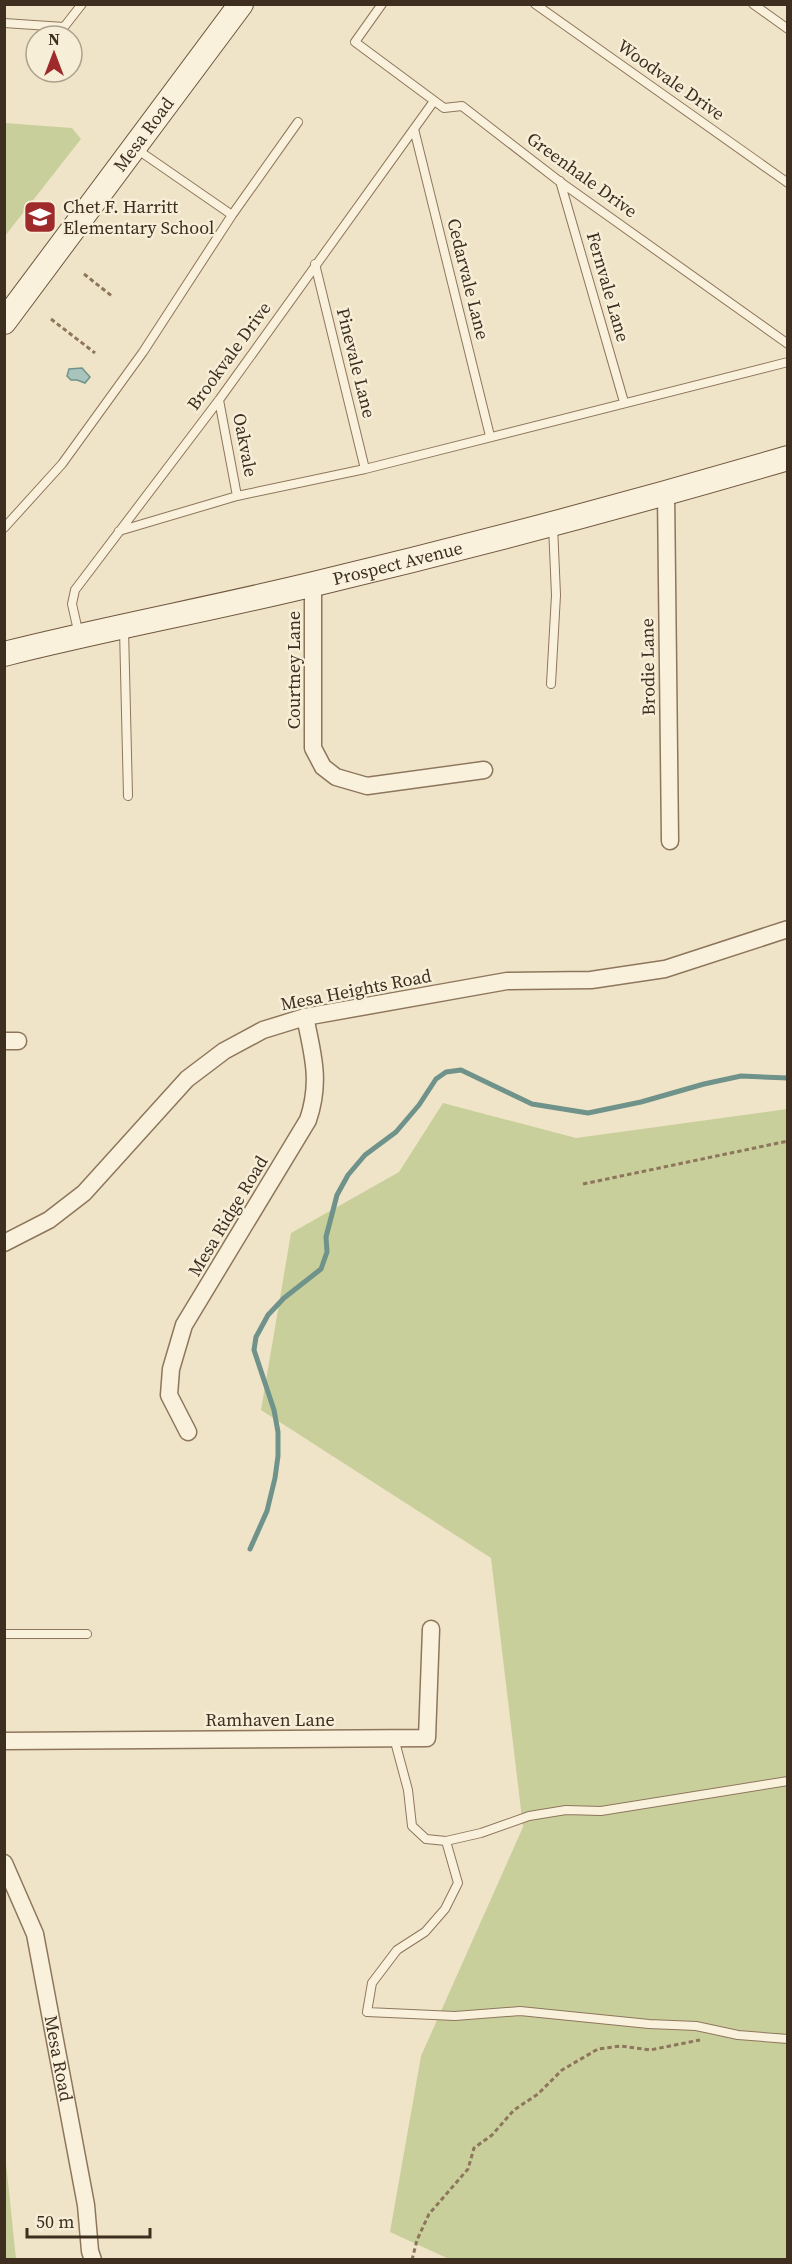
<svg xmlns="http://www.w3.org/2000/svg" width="792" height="2264" font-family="'Source Serif 4',serif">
	<rect width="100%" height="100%" fill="#f0e4c8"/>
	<!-- green -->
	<path fill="#c9cf9b" d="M 5,123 L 72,128 L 81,139 L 5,236 Z
		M 443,1103 L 576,1138 L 787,1109 L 787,2259 L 449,2259 L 390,2232 L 421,2056 L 523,1827 L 491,1558 L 261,1410 L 291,1233 L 399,1172 Z
		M 5,2153 L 16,2259 L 5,2259 Z"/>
	<!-- water -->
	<path fill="#a9c4bc" stroke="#6f938a" stroke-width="1.5" d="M 82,368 L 90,377 L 85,383 L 77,380 L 71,380 L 67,376 L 69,369 Z"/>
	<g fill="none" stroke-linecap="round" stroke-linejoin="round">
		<!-- stream -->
		<path stroke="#6f938a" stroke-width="5" d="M 250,1549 L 267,1511 L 275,1478 L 278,1456 L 278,1432 L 274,1410 L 254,1350 L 256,1337 L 268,1315 L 284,1298 L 321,1269 L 327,1252 L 326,1237 L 337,1195 L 348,1175 L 365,1155 L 396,1132 L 419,1105 L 436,1079 L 446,1072 L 461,1070 L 532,1104 L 588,1113 L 641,1102 L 704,1084 L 741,1076 L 788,1078"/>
		<defs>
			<path id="lane" d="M 382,4 L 355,42 L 444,108 L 462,106 L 559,181 L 788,344
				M 535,4 L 788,183
				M 753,4 L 788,29
				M 4,23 L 64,27 L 82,4
				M 414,129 L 490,436
				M 560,181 L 624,402
				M 232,215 L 298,122
				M 315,264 L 365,469
				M 219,400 L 237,496
				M 4,528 L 62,464 L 143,352 L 232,215 L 135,148
				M 119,531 L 237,496 L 365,469 L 788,362
				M 124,629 L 128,796
				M 79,635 L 72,604 L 75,590 L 219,400 L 434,101
				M 551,684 L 556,595 L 553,526
				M 4,1634 L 87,1634
				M 394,1738 L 408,1790 L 412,1826 L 426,1839 L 446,1841 L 481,1833 L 529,1816 L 566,1810 L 601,1811 L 788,1781
				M 446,1841 L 458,1883 L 445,1909 L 425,1932 L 397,1950 L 372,1983 L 367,2012 L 455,2016 L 520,2011 L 649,2024 L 696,2026 L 738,2035 L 788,2039"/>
			<g id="street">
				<path d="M 666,493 L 670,841"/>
				<path d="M 313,584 L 313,748 L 323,767 L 336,777 L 367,786 L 484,770"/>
				<path d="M 4,1041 L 18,1041"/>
				<path d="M 4,1243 L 49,1220 L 84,1193 L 187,1079 L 224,1051 L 263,1030 L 305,1017 L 507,981 L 591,980 L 665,969 L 788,929"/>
				<path d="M 188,1432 L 169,1395 L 171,1369 L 184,1325 L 308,1120 C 321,1082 313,1055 305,1017"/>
				<path d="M 4,1741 L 427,1738 L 431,1629"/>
				<path id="s1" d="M 4,1863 L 35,1934 L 86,2205 L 90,2251 L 93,2260"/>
			</g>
			<g id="secondary">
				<path id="s2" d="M 4,322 L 241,4"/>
				<path id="s3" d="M 4,654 C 107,628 211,609 314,584 C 473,546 631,504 788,458"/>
			</g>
		</defs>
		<!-- lane casing -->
		<use href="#lane" stroke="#8d765c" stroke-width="10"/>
		<!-- street casing -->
		<use href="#street" stroke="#8d765c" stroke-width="19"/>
		<!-- secondary casing -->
		<use href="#secondary" stroke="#6f573f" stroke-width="26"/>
		<!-- path -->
		<path stroke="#8d765c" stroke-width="3" stroke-dasharray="4.5 3" stroke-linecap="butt" d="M 84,274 L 113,297
			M 51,319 L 95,353
			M 583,1184 L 788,1141
			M 412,2260 L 417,2240 L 429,2214 L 468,2169 L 474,2148 L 492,2135 L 514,2110 L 538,2094 L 562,2070 L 598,2049 L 621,2046 L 650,2050 L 700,2040"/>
		<!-- lane -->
		<use href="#lane" stroke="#faf1dc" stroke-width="8"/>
		<!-- street -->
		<use href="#street" stroke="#faf1dc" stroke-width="16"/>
		<!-- secondary -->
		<use href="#secondary" stroke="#faf1dc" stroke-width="24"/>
	</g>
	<!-- icons -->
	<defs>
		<symbol id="school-square" viewBox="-11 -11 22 22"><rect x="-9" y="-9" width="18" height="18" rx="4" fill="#9e2a2b" stroke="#f7eed8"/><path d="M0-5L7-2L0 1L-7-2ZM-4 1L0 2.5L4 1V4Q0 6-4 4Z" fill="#fff"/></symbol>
	</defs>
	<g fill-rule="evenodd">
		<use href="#school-square" x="21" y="198" width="38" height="38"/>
	</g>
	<g text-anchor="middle" stroke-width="5" stroke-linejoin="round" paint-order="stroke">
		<!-- street labels -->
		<g font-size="18" fill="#3d2e20" stroke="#f7eed8">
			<text transform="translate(671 80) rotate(35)" y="6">Woodvale Drive</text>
			<text dy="6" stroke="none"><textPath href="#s2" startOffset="234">Mesa Road</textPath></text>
			<text transform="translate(582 175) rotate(36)" y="6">Greenhale Drive</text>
			<text transform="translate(468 279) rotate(76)" y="6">Cedarvale Lane</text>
			<text transform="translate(608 287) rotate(74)" y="6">Fernvale Lane</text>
			<text transform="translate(229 356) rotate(-54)" y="6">Brookvale Drive</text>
			<text transform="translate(356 363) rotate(76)" y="6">Pinevale Lane</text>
			<text transform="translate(245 445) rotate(79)" y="6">Oakvale</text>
			<text dy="6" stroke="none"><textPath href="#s3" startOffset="404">Prospect Avenue</textPath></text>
			<text transform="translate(648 667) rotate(-91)" y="6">Brodie Lane</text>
			<text transform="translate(294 670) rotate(-90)" y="6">Courtney Lane</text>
			<text transform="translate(356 990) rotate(-11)" y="6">Mesa Heights Road</text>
			<text transform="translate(228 1216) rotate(-59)" y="6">Mesa Ridge Road</text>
			<text x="270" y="1726">Ramhaven Lane</text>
			<text dy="6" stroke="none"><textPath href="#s1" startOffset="204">Mesa Road</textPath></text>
		</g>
		<!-- poi labels -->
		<g font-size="18" fill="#3d2e20" stroke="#f7eed8" text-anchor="start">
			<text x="63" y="213">Chet F. Harritt<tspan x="63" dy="21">Elementary School</tspan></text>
		</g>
	</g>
	<!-- border -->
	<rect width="792" height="2264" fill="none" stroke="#3d2e20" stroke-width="12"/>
	<!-- north arrow -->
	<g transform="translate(54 54)"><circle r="28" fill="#f7eed8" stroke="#ada18e" stroke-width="1.5"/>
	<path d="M0-4.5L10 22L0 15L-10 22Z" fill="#9e2a2b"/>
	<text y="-9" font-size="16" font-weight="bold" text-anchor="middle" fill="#3d2e20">N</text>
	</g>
	<!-- scale -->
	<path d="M27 2228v9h123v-9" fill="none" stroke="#3d2e20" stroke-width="3"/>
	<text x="36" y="2228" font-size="18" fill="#3d2e20" stroke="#f7eed8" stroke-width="4.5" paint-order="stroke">50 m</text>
</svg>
